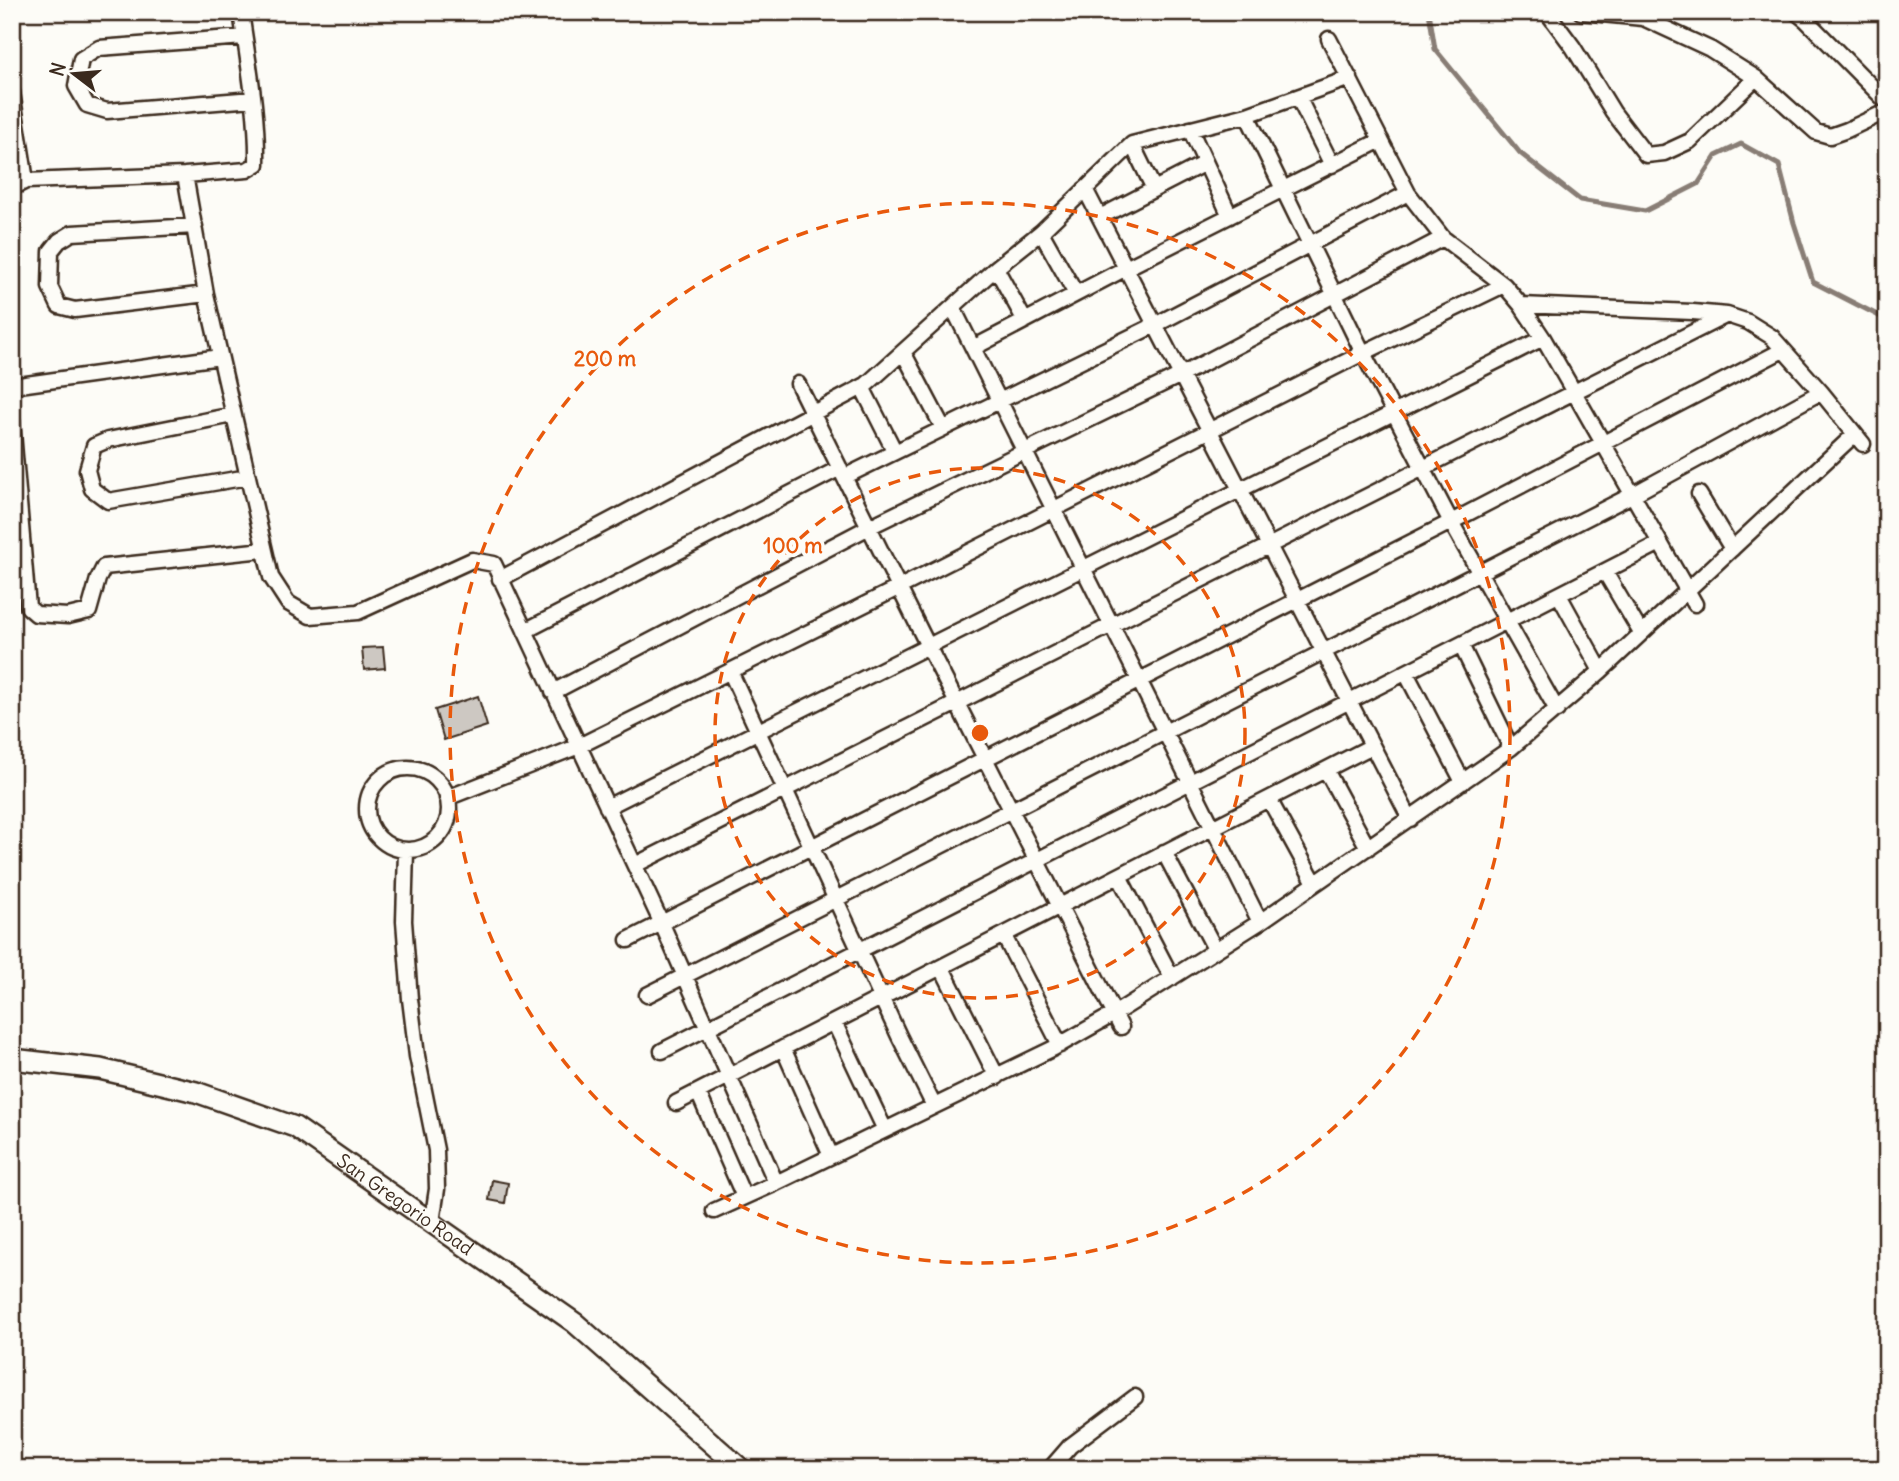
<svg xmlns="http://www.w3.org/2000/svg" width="1899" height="1481" font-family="Delius,sans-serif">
	<rect width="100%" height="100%" fill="#fdfcf7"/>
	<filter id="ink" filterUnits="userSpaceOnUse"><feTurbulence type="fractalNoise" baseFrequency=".0143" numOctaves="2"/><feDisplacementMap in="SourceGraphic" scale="14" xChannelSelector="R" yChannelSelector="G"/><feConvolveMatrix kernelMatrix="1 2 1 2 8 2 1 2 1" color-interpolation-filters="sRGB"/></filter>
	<g filter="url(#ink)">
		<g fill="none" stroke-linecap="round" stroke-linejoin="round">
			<!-- stream -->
			<path stroke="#887d74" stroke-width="5" d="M 1429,12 L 1435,49 L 1520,153 L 1580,200 L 1645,211 L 1698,184 L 1716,156 L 1741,144 L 1779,165 L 1794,223 L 1813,282 L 1887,320"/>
		</g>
		<!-- building -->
		<path fill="#cdc8c2" stroke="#3b2a1e" stroke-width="2" d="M 383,647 L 385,668 L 364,670 L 362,648 Z
			M 478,696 L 487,726 L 444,740 L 435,710 Z
			M 492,1180 L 508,1183 L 505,1203 L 489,1200 Z"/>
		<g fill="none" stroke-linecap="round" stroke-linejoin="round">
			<defs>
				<path id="minor" d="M 241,12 C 248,62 258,113 257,164 L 247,170 L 185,175 L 206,294 L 271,577 L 288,603 L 310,616 L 358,612 L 472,560 L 494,564 L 662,924 L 776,1183
					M 1547,12 L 1573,47 L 1613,112 L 1646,155 L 1664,153 L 1690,141 L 1756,78
					M 1581,12 L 1643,18 L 1710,49 L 1756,78 L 1816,132 L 1830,136 L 1847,130 L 1887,111
					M 1796,12 L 1806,20 L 1887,102
					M 244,37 L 99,48 L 81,59 L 76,86 L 87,105 L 107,111 L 253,99
					M 1329,39 L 1408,193 L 1443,238 L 1504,285 L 1521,305 L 1543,338 L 1695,604
					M 12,92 L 26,181
					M 1298,97 L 1332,165
					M 1247,115 L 1363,353 L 1451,522 L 1557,710
					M 1190,129 L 1230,216
					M 1132,144 L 1154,189
					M 12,188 L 26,181 L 185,175
					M 1085,189 L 1410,819
					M 1100,217 L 1205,163
					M 195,226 L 72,233 L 59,241 L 51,251 L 50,287 L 59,306 L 75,310 L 206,294
					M 1041,232 L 1076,294
					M 996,268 L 1025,321
					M 1521,305 L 1693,312 L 1727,315 L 1748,322 L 1772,337 L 1821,392 L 1863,444
					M 953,308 L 1260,922
					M 973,348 L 1126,268 L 1381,140
					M 903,352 L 943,428
					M 798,384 L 928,646 L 1121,1027
					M 12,386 L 220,357
					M 862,387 L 895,452
					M 233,415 L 108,440 L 94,446 L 87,470 L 92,489 L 108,501 L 248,477
					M 12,421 L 28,607 L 36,614 L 68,616 L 89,611 L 98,579 L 104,567 L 264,550
					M 844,477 L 1155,325 L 1408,193
					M 1699,494 L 1732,549
					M 1605,572 L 1641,633
					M 500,579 L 866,385 L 996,268 L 1041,232 L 1132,144 L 1247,115 L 1350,78
					M 1559,595 L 1601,671
					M 525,631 L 840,468
					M 1461,645 L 1511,748
					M 730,671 L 899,1036 L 934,1106
					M 1406,673 L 1463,782
					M 553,692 L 869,527 L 1181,375 L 1443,238
					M367 809a41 41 0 1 1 82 0a41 41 0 1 1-82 0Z
					M 1326,770 L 1368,848
					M 447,798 L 579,746 L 898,588 L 1363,353 L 1504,285
					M 1269,799 L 1315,883
					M 607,807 L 1543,338
					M 406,851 L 404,921 L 410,999 L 417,1056 L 436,1150 L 437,1189 L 432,1222
					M 1164,852 L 1215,949
					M 635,865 L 1727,315
					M 1119,876 L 1172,978
					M 1004,936 L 1060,1045
					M 628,940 L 1451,522 L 1783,350
					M 942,968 L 997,1077
					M 647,995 L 1632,495 L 1821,392
					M 834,1022 L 885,1130
					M 783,1048 L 831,1156
					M 662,1051 L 1660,543
					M 698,1092 L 744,1197
					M 676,1103 L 1372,746
					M 714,1211 L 776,1183 L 1054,1048 L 1114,1014 L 1260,922 L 1511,748 L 1601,671 L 1855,434
					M 1050,1469 L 1070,1446 L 1135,1397"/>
				<g id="tertiary">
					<path id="s1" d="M 12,1059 L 100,1069 L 196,1092 L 295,1127 L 575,1323 L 741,1469"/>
				</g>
			</defs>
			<!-- minor casing -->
			<use href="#minor" stroke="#3b2a1e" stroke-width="19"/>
			<!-- tertiary casing -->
			<use href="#tertiary" stroke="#3b2a1e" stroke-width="24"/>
			<!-- minor -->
			<use href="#minor" stroke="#fdfcf7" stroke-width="14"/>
			<!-- tertiary -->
			<use href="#tertiary" stroke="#fdfcf7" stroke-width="19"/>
		</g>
	</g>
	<!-- distance rings -->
	<g fill="none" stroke="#e8590c" stroke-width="3.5" stroke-dasharray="12 9">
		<circle cx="980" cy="733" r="265"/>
		<circle cx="980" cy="733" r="530"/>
	</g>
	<g text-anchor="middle" stroke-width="7" stroke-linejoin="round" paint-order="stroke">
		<!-- street labels -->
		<g font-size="19" fill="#3b2a1e" stroke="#fdfcf7">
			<text dy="7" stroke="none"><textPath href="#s1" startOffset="427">San Gregorio Road</textPath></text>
		</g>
	</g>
	<circle cx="980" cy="733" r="10" fill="#e8590c" stroke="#fdfcf7" stroke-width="3.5"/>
	<g font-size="21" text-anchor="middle" font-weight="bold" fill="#e8590c" stroke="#fdfcf7" stroke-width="7" stroke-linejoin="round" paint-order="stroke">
		<text x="605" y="366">200 m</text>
		<text x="793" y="553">100 m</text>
	</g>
	<!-- margin -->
	<rect width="1899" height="1481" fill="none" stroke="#fdfcf7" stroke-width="42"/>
	<rect x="21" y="21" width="1857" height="1439" fill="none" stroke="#3b2a1e" stroke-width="2.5" filter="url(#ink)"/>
	<!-- north arrow -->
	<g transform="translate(74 74) rotate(286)" stroke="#fdfcf7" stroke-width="5" paint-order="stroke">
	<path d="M0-5L12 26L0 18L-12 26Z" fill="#3b2a1e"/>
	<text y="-10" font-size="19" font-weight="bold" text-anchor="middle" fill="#3b2a1e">N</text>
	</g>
</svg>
